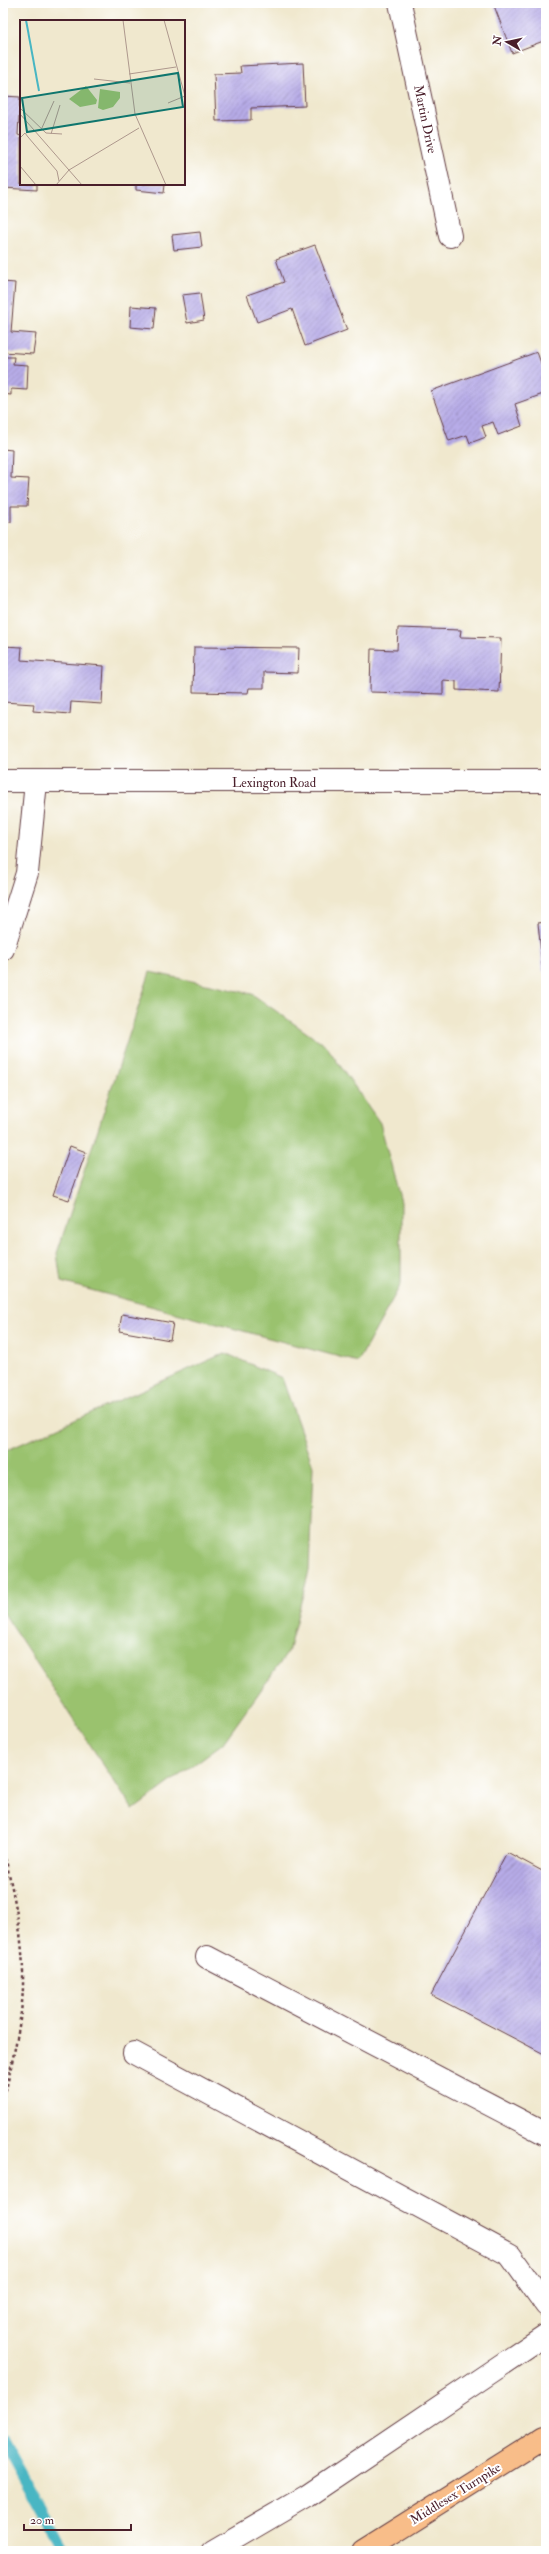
<svg xmlns="http://www.w3.org/2000/svg" width="549" height="2554" font-family="'IM FELL Double Pica',serif">
	<defs>
		<pattern id="building-hatch" width="6" height="6" patternUnits="userSpaceOnUse"><rect width="6" height="6" fill="#b7ace8"/><path d="M-1 1l2-2M0 6l6-6M5 7l2-2" fill="none" stroke="#978bbc"/></pattern>
	</defs>
	<rect width="100%" height="100%" fill="#fff"/>
	<filter id="ink" filterUnits="userSpaceOnUse"><feTurbulence type="fractalNoise" baseFrequency=".025" numOctaves="2"/><feDisplacementMap in="SourceGraphic" scale="8" xChannelSelector="R" yChannelSelector="G"/><feConvolveMatrix kernelMatrix="1 2 1 2 8 2 1 2 1" color-interpolation-filters="sRGB"/></filter>
	<filter id="wash" filterUnits="userSpaceOnUse"><feTurbulence type="fractalNoise" baseFrequency=".012" numOctaves="4" result="noise"/><feDisplacementMap in="SourceGraphic" scale="16" xChannelSelector="R" yChannelSelector="G"/><feGaussianBlur stdDeviation="0.9" result="paint"/><feColorMatrix in="noise" values="0 0 0 0 0 0 0 0 0 0 0 0 0 0 0 0 0 1.4 0 .05"/><feComposite in="paint" operator="in"/></filter>
	<g filter="url(#wash)">
		<rect width="100%" height="100%" fill="#f0e8ce"/>
		<!-- grass -->
		<path fill="#9ac26e" stroke="#72704c" d="M 150,972 L 252,994 L 327,1047 L 380,1123 L 401,1202 L 401,1284 L 358,1362 L 61,1282 L 57,1253 Z
			M 225,1353 L 282,1378 L 313,1466 L 309,1571 L 288,1652 L 223,1743 L 133,1810 L 3,1612 L 3,1452 Z"/>
		<g fill="none" stroke-linecap="round" stroke-linejoin="round">
			<!-- stream -->
			<path stroke="#48b6c3" stroke-width="11" d="M 3,2441 L 64,2551"/>
		</g>
		<g id="blocks">
			<!-- building -->
			<path fill="url(#building-hatch)" d="M 493,3 L 546,3 L 546,7 L 543,8 L 546,16 L 546,40 L 512,53 Z
				M 303,63 L 305,106 L 251,108 L 251,120 L 216,121 L 214,74 L 241,73 L 240,66 Z
				M 3,96 L 20,97 L 18,135 L 21,136 L 21,184 L 37,184 L 37,190 L 3,188 Z
				M 136,184 L 165,184 L 164,193 L 136,190 Z
				M 200,232 L 202,247 L 174,250 L 172,235 Z
				M 315,245 L 347,330 L 305,346 L 292,309 L 257,322 L 247,295 L 284,282 L 276,259 Z
				M 3,282 L 15,283 L 11,332 L 36,334 L 33,354 L 3,352 Z
				M 200,293 L 204,320 L 187,323 L 182,295 Z
				M 131,306 L 156,308 L 154,329 L 130,327 Z
				M 537,352 L 546,377 L 546,393 L 515,404 L 522,426 L 498,435 L 493,422 L 482,426 L 486,437 L 470,443 L 467,435 L 449,441 L 431,391 Z
				M 3,357 L 14,357 L 13,364 L 28,365 L 27,390 L 11,389 L 11,395 L 3,394 Z
				M 3,449 L 12,450 L 11,478 L 29,479 L 27,506 L 11,506 L 11,522 L 3,521 Z
				M 398,628 L 461,630 L 460,637 L 501,638 L 499,692 L 456,690 L 456,681 L 443,680 L 443,694 L 370,692 L 371,649 L 397,650 Z
				M 3,646 L 22,647 L 21,660 L 104,666 L 102,704 L 71,702 L 70,714 L 33,711 L 34,704 L 3,702 Z
				M 194,647 L 299,648 L 298,673 L 264,672 L 264,688 L 249,688 L 248,693 L 193,692 Z
				M 546,922 L 546,971 L 543,972 L 538,923 Z
				M 70,1146 L 86,1152 L 69,1200 L 53,1195 Z
				M 122,1314 L 173,1323 L 170,1340 L 119,1331 Z
				M 507,1852 L 546,1873 L 546,2055 L 431,1995 Z"/>
		</g>
	</g>
	<g filter="url(#ink)">
		<use href="#blocks" fill-opacity="0" stroke="#633d43" stroke-width="1"/>
		<g fill="none" stroke-linecap="round" stroke-linejoin="round">
			<defs>
				<path id="minor" d="M 400,3 L 450,236
					M 3,781 L 546,781
					M 3,949 L 27,873 L 36,782
					M 207,1957 L 546,2134
					M 134,2053 L 510,2255 L 546,2305
					M 213,2551 L 307,2496 L 546,2335"/>
				<path id="major" d="M 363,2551 L 546,2436"/>
			</defs>
			<!-- minor casing -->
			<use href="#minor" stroke="#633d43" stroke-width="24"/>
			<!-- major casing -->
			<use href="#major" stroke="#633d43" stroke-width="24"/>
			<!-- path -->
			<path stroke="#633d43" stroke-width="2.5" stroke-dasharray="3 3" stroke-linecap="butt" d="M 3,1846 C 12,1889 23,1932 23,1976 C 24,2019 11,2063 3,2105"/>
			<!-- minor -->
			<use href="#minor" stroke="#fff" stroke-width="22"/>
			<!-- major -->
			<use href="#major" stroke="#f8bd89" stroke-width="22"/>
		</g>
	</g>
	<g text-anchor="middle" stroke-width="4" stroke-linejoin="round" paint-order="stroke">
		<!-- street labels -->
		<g font-size="13" fill="#4a1f2b" stroke="#fff">
			<text transform="translate(426 119) rotate(78)" y="5">Martin Drive</text>
			<text x="274" y="787">Lexington Road</text>
			<text transform="translate(455 2493) rotate(-32)" y="5">Middlesex Turnpike</text>
		</g>
	</g>
	<!-- overview -->
	<g transform="translate(20 20)">
		<rect width="165" height="165" fill="#f0e8ce"/>
		<path d="M 66,66 L 77,80 L 76,84 L 60,87 L 49,79 ZM 80,69 L 100,72 L 100,78 L 93,87 L 83,90 L 78,88 Z" fill="#9ac26e"/>
		<path fill="none" stroke="#48b6c3" stroke-width="2" d="M 6,0 L 19,71"/>
		<path fill="none" stroke="#ae988d" stroke-width="1" d="M 103,0 L 115,94 L 146,165M 144,0 L 165,76M 109,54 L 156,47M 74,59 L 110,63M 148,83 L 165,76M 0,88 L 26,113 L 42,114M 0,94 L 62,165M 21,110 L 34,81M 31,114 L 40,85M 0,118 L 5,113 L 8,117 L 37,151 L 39,161M 0,146 L 16,165M 36,165 L 49,150 L 119,108"/>
		<path fill="#0f766e" fill-opacity="0.15" stroke="#0f766e" stroke-width="2" d="M 158,53 L 163,87 L 7,112 L 2,78 Z"/>
		<rect width="165" height="165" fill="none" stroke="#4a1f2b" stroke-width="2"/>
	</g>
	<!-- margin -->
	<rect width="549" height="2554" fill="none" stroke="#fff" stroke-width="16"/>
	<!-- north arrow -->
	<g transform="translate(507 42) rotate(279)" stroke="#ffffff" stroke-width="3" paint-order="stroke">
	<path d="M0-3L7 15L0 10L-7 15Z" fill="#4a1f2b"/>
	<text y="-6" font-size="11" font-weight="bold" text-anchor="middle" fill="#4a1f2b">N</text>
	</g>
	<!-- scale -->
	<path d="M24 2524v6h107v-6" fill="none" stroke="#4a1f2b" stroke-width="2"/>
	<text x="30" y="2524" font-size="12" fill="#4a1f2b" stroke="#ffffff" stroke-width="3" paint-order="stroke">20 m</text>
</svg>
